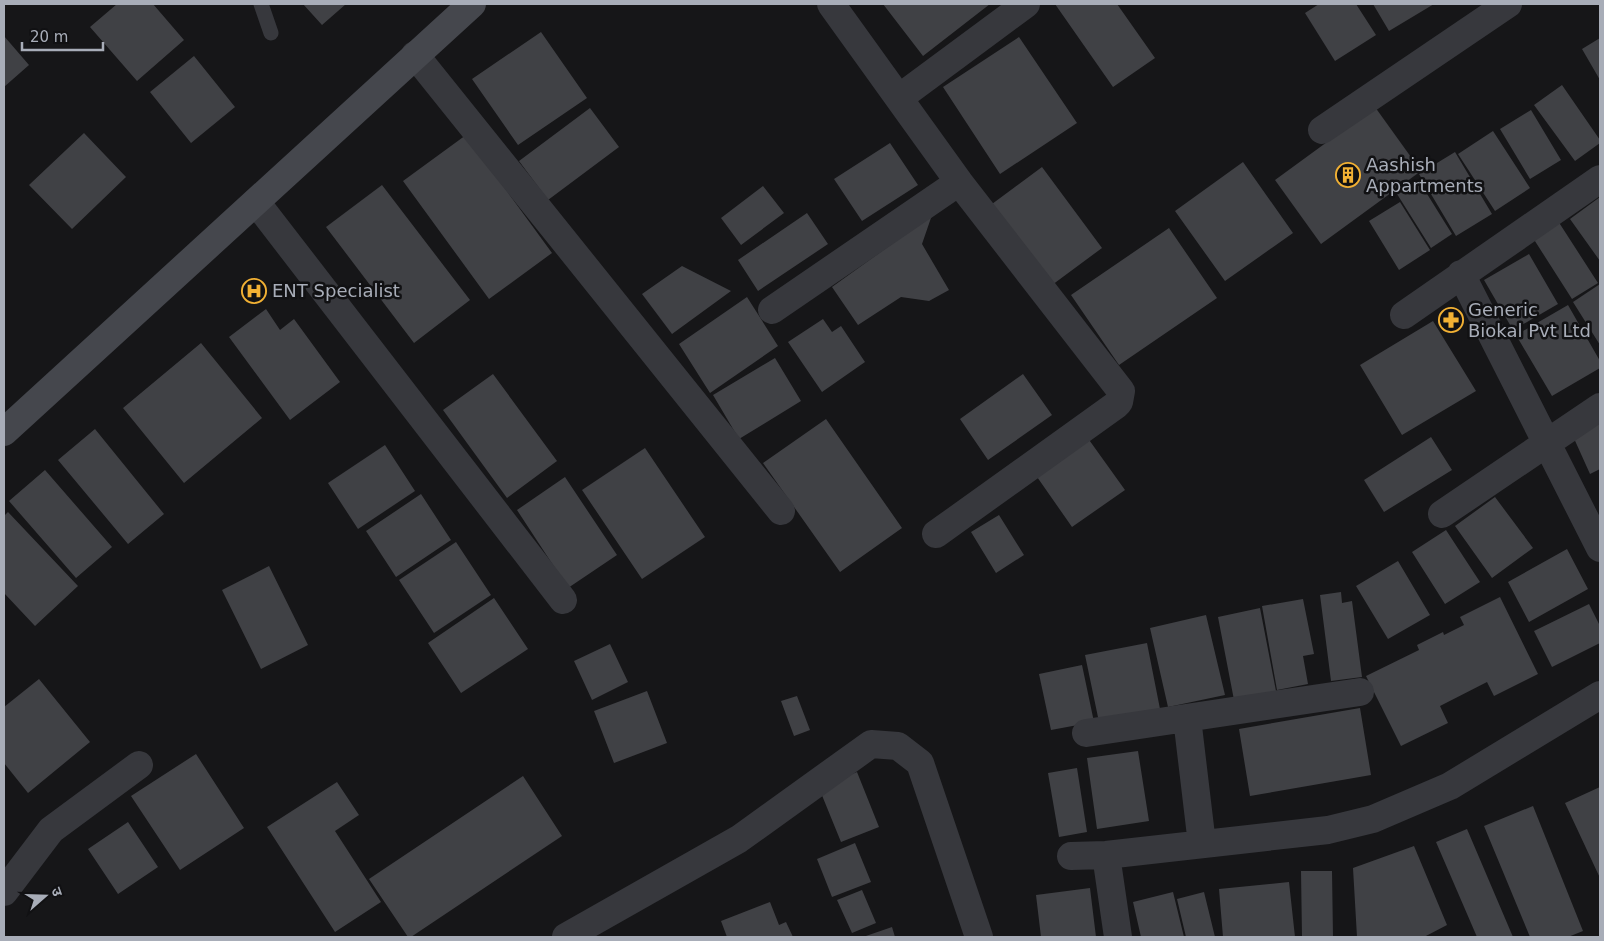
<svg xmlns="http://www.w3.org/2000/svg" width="1604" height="941" font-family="'DejaVu Sans','Noto Sans Devanagari',sans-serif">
	<rect width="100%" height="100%" fill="#161618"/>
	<!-- building -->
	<path fill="#404145" d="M 117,4 L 153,4 L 184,40 L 137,81 L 90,27 Z
		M 303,4 L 346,4 L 322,25 Z
		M 883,4 L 990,4 L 923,56 Z
		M 1055,4 L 1117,4 L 1155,58 L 1113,87 Z
		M 1319,4 L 1356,4 L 1376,35 L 1335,61 L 1305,13 Z
		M 1373,4 L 1434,4 L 1389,31 Z
		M 541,32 L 587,98 L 518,145 L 472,79 Z
		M 4,36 L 29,65 L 4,87 Z
		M 1019,37 L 1077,123 L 1000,174 L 943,87 Z
		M 1600,38 L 1600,80 L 1582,49 Z
		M 194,56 L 235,107 L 191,143 L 150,92 Z
		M 1562,85 L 1600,140 L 1600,143 L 1575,161 L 1534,105 Z
		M 1375,107 L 1421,171 L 1321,244 L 1275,180 Z
		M 590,108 L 619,147 L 548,200 L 519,161 Z
		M 1531,110 L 1561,160 L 1530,179 L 1500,129 Z
		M 1493,131 L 1530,188 L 1495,211 L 1458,154 Z
		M 84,133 L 126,177 L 72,229 L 29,185 Z
		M 466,135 L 552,253 L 489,299 L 403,181 Z
		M 890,143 L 918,185 L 862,221 L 834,179 Z
		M 1455,152 L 1492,214 L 1456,236 L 1419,174 Z
		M 1243,162 L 1293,233 L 1225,281 L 1175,211 Z
		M 1042,167 L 1102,248 L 1052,285 L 992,204 Z
		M 1419,181 L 1452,234 L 1431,248 L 1397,194 Z
		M 382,185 L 470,300 L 414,343 L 326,227 Z
		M 763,186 L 784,213 L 741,245 L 721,218 Z
		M 1600,197 L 1600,261 L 1570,219 Z
		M 1400,202 L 1430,250 L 1399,270 L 1369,221 Z
		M 807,213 L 828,244 L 758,291 L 738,260 Z
		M 932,215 L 922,244 L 949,290 L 929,301 L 901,297 L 858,325 L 832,287 Z
		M 1558,221 L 1598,283 L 1572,299 L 1533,238 Z
		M 1169,228 L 1217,298 L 1119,365 L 1071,295 Z
		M 1529,254 L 1558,304 L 1513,330 L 1484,280 Z
		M 682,266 L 731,291 L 672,334 L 642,294 Z
		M 1600,284 L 1600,345 L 1573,302 Z
		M 747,297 L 778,346 L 710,393 L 679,344 Z
		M 1568,305 L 1600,361 L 1600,368 L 1552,396 L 1516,335 Z
		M 266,309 L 280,330 L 294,319 L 340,382 L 290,420 L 229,337 Z
		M 823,319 L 832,332 L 841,326 L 865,362 L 822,392 L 788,342 Z
		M 1433,321 L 1476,391 L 1402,435 L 1360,365 Z
		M 201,343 L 262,418 L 184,483 L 123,408 Z
		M 775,358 L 801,401 L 739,439 L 713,395 Z
		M 493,374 L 557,461 L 507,498 L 443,410 Z
		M 1023,374 L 1052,415 L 988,460 L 960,419 Z
		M 826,419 L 902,528 L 840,572 L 763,463 Z
		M 1600,421 L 1600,469 L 1590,474 L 1572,434 Z
		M 95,429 L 164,514 L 128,544 L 58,460 Z
		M 1087,437 L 1125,490 L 1072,527 L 1035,474 Z
		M 1431,437 L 1452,470 L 1384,512 L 1364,480 Z
		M 385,445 L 415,491 L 358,529 L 328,483 Z
		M 645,448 L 705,537 L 642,579 L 582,490 Z
		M 45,470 L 112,547 L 76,578 L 9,501 Z
		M 565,477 L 617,555 L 568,588 L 517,510 Z
		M 421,494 L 451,540 L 396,577 L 366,531 Z
		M 1495,497 L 1533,548 L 1492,578 L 1455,526 Z
		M 8,512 L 78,586 L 35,626 L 4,593 L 4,516 Z
		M 999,515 L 1024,555 L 996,573 L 971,532 Z
		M 1446,530 L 1480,582 L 1445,604 L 1412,552 Z
		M 456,542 L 491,595 L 434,633 L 399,580 Z
		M 1567,549 L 1588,589 L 1529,622 L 1508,582 Z
		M 1398,561 L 1430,615 L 1388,639 L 1356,586 Z
		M 269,566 L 308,645 L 261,669 L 222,590 Z
		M 1341,592 L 1342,603 L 1352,601 L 1362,677 L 1331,681 L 1320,595 Z
		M 1500,597 L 1538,674 L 1494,696 L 1487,682 L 1440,706 L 1448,723 L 1401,746 L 1366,676 L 1419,650 L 1417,645 L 1443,632 L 1444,635 L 1464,625 L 1460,617 Z
		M 494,598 L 528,649 L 461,693 L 428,643 Z
		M 1303,599 L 1314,654 L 1303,656 L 1308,684 L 1277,690 L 1262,606 Z
		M 1589,604 L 1600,626 L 1600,643 L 1552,667 L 1534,631 Z
		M 1260,608 L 1276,691 L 1234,700 L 1218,617 Z
		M 1206,615 L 1225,695 L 1168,707 L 1150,628 Z
		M 1147,643 L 1160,709 L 1099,722 L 1085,655 Z
		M 610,644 L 628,682 L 592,700 L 574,661 Z
		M 1082,665 L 1094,722 L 1051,730 L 1039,674 Z
		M 39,679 L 90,742 L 28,793 L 4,763 L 4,707 Z
		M 647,691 L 667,743 L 614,763 L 594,711 Z
		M 797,696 L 810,730 L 794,736 L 781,701 Z
		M 1360,708 L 1371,775 L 1250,796 L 1239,729 Z
		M 1138,751 L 1149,821 L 1097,829 L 1087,758 Z
		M 196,754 L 244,828 L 180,870 L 131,796 Z
		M 1077,768 L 1087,832 L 1059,837 L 1048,773 Z
		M 857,772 L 879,827 L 841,842 L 819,788 Z
		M 523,776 L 562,836 L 411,937 L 408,937 L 369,879 Z
		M 337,782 L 359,815 L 335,831 L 381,902 L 335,932 L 267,827 Z
		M 1600,787 L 1600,878 L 1565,803 Z
		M 1533,806 L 1583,931 L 1568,937 L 1530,937 L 1484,826 Z
		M 128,822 L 158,867 L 118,894 L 88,849 Z
		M 1467,829 L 1513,937 L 1477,937 L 1436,842 Z
		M 855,843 L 871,882 L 832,897 L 817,859 Z
		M 1414,846 L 1447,925 L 1424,937 L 1357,937 L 1353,868 Z
		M 1301,871 L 1332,871 L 1333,937 L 1302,937 Z
		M 1289,882 L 1295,937 L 1223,937 L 1219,889 Z
		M 1090,888 L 1096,937 L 1041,937 L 1036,895 Z
		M 862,890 L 876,923 L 852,933 L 837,900 Z
		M 1173,892 L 1184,937 L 1141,937 L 1133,902 Z
		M 1204,892 L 1215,937 L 1186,937 L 1177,899 Z
		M 770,902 L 779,925 L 786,922 L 793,937 L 727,937 L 721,921 Z
		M 892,927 L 895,937 L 863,937 Z"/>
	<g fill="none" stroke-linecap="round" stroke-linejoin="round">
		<!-- lane -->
		<path stroke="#37383d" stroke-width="15" d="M 261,4 L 271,33"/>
		<!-- street -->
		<path stroke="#37383d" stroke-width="28" d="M 831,4 L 959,182 L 1121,391 L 1119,402 L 1116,405 L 936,534
			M 415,55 L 781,511
			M 899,98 L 1026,4
			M 1322,130 L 1508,4
			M 256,202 L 563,600
			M 1461,274 L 1600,548
			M 772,310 L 959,182
			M 1404,315 L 1600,179
			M 1442,514 L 1600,407
			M 1187,718 L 1202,844
			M 1086,733 L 1360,692
			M 1106,855 L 1118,937
			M 1071,856 L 1106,855 L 1328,830 L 1373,819 L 1450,786 L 1600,695
			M 4,892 L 51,830 L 139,765
			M 566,937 L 739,839 L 871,744 L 898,746 L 920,763 L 979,937"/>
		<!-- secondary -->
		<path stroke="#45474d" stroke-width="28" d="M 4,432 L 472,4"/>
	</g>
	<!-- icons -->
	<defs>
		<symbol id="building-ring" viewBox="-11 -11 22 22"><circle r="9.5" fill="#111113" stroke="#f2b134" stroke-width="1.5"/><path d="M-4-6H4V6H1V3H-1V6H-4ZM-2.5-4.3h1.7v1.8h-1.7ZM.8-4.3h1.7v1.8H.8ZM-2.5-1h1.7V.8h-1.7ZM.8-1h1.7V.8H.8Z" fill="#f2b134"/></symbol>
		<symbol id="hospital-ring" viewBox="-11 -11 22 22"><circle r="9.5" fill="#111113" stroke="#f2b134" stroke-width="1.5"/><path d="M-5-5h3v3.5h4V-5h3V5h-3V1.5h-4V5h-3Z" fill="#f2b134"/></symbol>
		<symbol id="pharmacy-ring" viewBox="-11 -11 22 22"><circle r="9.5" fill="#111113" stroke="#f2b134" stroke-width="1.5"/><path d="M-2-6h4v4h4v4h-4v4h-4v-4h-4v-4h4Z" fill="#f2b134"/></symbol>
	</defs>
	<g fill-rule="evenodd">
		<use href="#building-ring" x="1334" y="161" width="28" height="28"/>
		<use href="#hospital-ring" x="240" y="277" width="28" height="28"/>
		<use href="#pharmacy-ring" x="1437" y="306" width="28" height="28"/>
	</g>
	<g text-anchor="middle" stroke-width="5" stroke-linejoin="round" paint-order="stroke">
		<!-- poi labels -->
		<g font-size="18" fill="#a8adb8" stroke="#111113" text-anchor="start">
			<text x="1366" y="171">Aashish<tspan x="1366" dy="21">Appartments</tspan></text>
			<text x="272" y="297">ENT Specialist</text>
			<text x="1468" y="316">Generic<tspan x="1468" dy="21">Biokal Pvt Ltd</tspan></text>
		</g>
	</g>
	<!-- border -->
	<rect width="1604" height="941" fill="none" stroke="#a8adb8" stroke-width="10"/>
	<!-- north arrow -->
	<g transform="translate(45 896) rotate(70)" stroke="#111113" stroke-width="4" paint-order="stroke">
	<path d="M0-4L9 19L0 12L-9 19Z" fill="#a8adb8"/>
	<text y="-8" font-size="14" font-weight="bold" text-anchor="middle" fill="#a8adb8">उ</text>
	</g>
	<!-- scale -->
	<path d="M22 42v8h81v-8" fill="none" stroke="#a8adb8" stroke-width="2.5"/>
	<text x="30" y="42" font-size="15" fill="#a8adb8" stroke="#111113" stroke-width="4" paint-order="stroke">20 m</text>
</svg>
